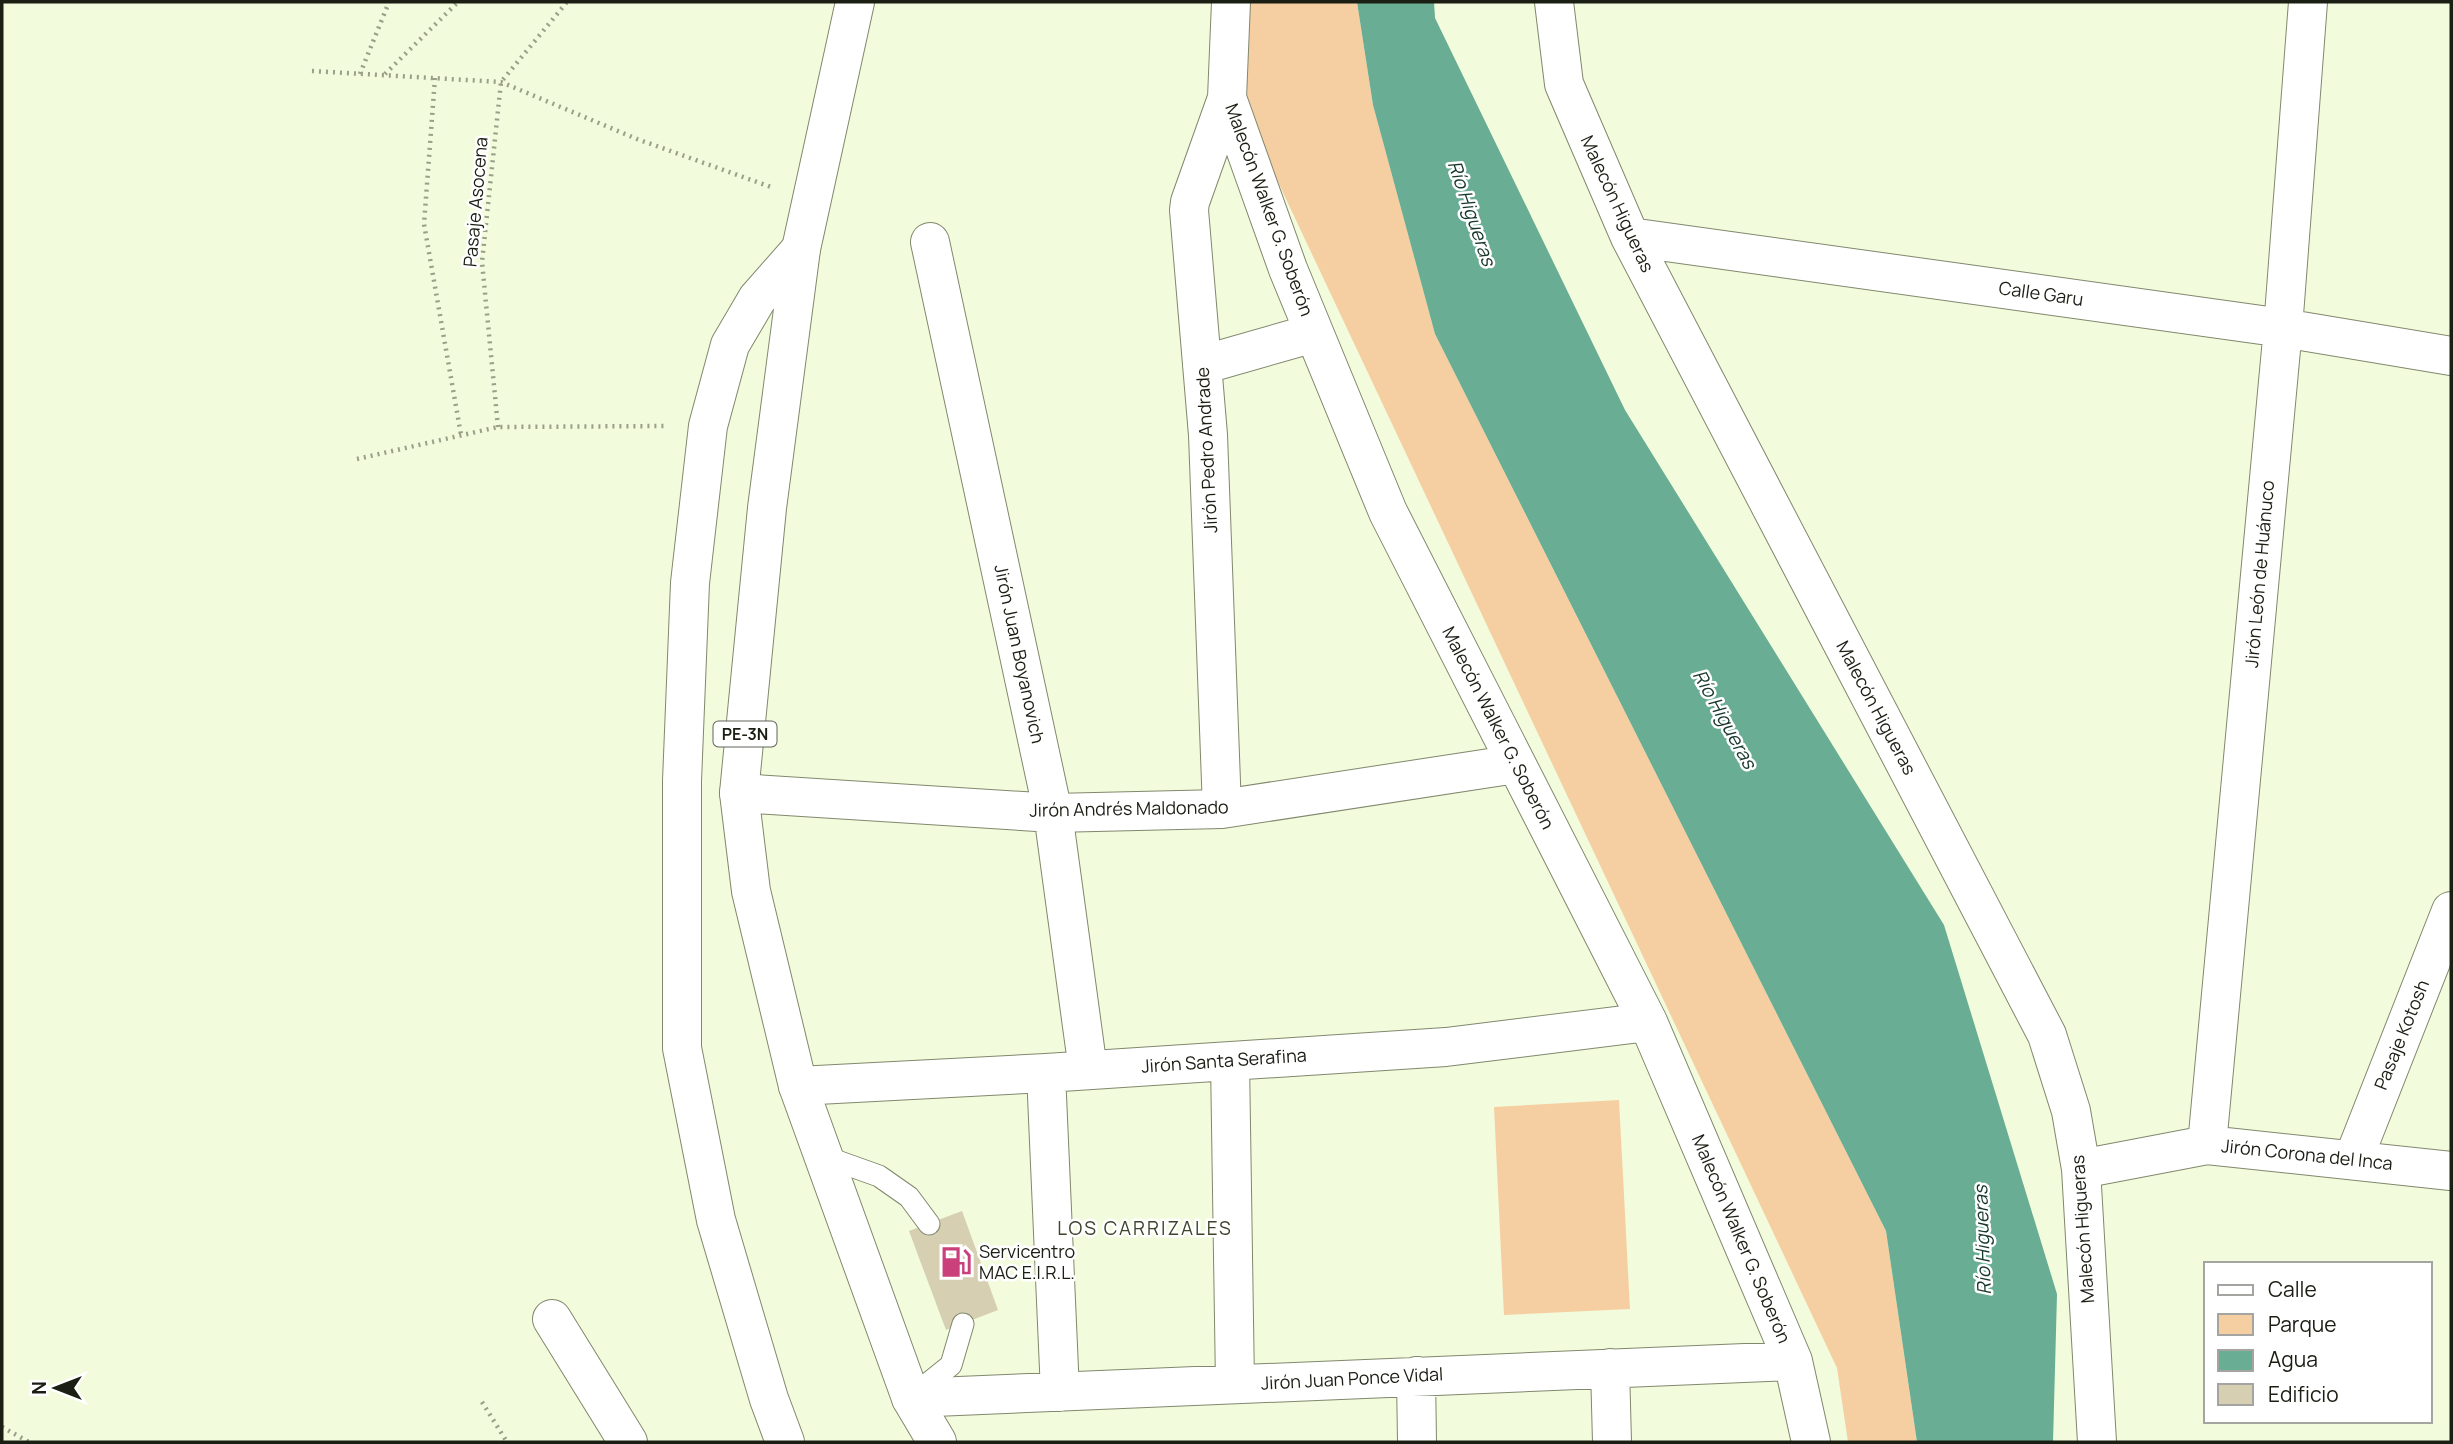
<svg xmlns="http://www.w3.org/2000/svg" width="2453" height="1444" font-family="Manrope,sans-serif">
	<rect width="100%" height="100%" fill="#f2fbdc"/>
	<!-- green -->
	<path fill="#f5cfa2" d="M 1247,2 L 1357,2 L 1373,105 L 1435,334 L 1886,1231 L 1917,1442 L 1848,1442 L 1837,1368 L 1245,112 Z
		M 1619,1100 L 1630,1309 L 1504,1315 L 1494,1107 Z"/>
	<!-- water -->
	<path fill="#68ad94" d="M 1357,2 L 1434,2 L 1435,18 L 1625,410 L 1944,925 L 2057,1294 L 2053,1442 L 1917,1442 L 1886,1231 L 1435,334 L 1373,105 Z"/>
	<!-- building -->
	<path fill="#d6cfb1" d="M 962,1211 L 998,1310 L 946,1330 L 909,1231 Z"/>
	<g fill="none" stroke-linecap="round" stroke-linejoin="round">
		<defs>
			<path id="lane" d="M 823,1156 L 879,1176 L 909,1197 L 929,1224
				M 915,1394 L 951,1365 L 963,1324"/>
			<path id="street" d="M 1231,2 L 1227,98 L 1288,269 L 1388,512 L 1648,1022 L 1793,1361 L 1811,1442
				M 1554,2 L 1564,84 L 1630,237 L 2047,1035 L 2071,1111 L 2081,1169 L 2097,1442
				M 1630,237 L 2283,328 L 2451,356
				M 930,242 L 1053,813 L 1088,1070
				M 1202,365 L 1314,333
				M 739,793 L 1053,813 L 1222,809 L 1516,764
				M 1222,809 L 1208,435 L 1189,210 L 1190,202 L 1227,98
				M 1230,1061 L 1235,1384
				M 1046,1073 L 1060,1392
				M 798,1086 L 1046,1073 L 1446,1047 L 1648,1022
				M 2207,1145 L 2283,328 L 2308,2
				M 2353,1160 L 2451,911
				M 2081,1169 L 2207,1145 L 2451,1171
				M 552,1319 L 628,1442
				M 1610,1368 L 1612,1442
				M 1416,1376 L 1417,1442
				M 911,1398 L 1793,1361
				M 785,1442 L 769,1399 L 716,1220 L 682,1048 L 682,781 L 690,583 L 708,426 L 730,345 L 757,299 L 801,249"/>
			<path id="highway" d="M 855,2 L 801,249 L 767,508 L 739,793 L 751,891 L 798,1086 L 911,1398 L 937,1442"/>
		</defs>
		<!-- lane casing -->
		<use href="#lane" stroke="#81886d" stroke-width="23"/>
		<!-- street casing -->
		<use href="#street" stroke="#81886d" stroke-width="40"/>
		<!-- highway casing -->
		<use href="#highway" stroke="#81886d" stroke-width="40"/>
		<!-- path -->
		<path stroke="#999f89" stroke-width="4.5" stroke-dasharray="2 5" stroke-linecap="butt" d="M 312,71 L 501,82 L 637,139 L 771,187
			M 360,74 L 389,2
			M 385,74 L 458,2
			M 435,78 L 424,224 L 461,435
			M 498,427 L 482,262 L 501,82 L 567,2
			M 357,459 L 498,427 L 665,426
			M 482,1402 L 507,1442
			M 2,1427 L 29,1442"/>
		<!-- lane -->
		<use href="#lane" stroke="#fff" stroke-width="21"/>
		<!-- street -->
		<use href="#street" stroke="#fff" stroke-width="38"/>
		<!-- highway -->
		<use href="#highway" stroke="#fff" stroke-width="38"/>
	</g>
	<!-- icons -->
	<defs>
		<symbol id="fuel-bare" viewBox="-9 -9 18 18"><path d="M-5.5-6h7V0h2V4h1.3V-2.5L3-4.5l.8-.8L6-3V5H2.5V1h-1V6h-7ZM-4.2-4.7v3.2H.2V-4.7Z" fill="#c9407a" stroke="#fff" stroke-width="2.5" paint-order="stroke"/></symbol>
	</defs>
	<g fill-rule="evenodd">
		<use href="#fuel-bare" x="934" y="1240" width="44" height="44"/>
	</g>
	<g text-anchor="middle" stroke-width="5" stroke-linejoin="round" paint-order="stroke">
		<!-- shield labels -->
		<rect fill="#fff" stroke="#5f625a" stroke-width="2" x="713.5" y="721.5" width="63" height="25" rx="5"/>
		<g font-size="16" font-weight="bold" fill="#1b1e13">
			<text x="745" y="740">PE-3N</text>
		</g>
		<!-- street labels -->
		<g font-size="18" fill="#1b1e13" stroke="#fff">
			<text transform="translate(476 202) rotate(-85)" y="6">Pasaje Asocena</text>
			<text transform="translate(1617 204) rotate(65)" y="6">Malecón Higueras</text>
			<text transform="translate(1269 210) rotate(70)" y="6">Malecón Walker G. Soberón</text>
			<text transform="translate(2041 294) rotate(8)" y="6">Calle Garu</text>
			<text transform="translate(1207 450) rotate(-93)" y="6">Jirón Pedro Andrade</text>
			<text transform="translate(2260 574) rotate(-85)" y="6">Jirón León de Huánuco</text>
			<text transform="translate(1019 654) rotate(78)" y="6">Jirón Juan Boyanovich</text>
			<text transform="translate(1876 708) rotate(62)" y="6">Malecón Higueras</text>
			<text transform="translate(1498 728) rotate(63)" y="6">Malecón Walker G. Soberón</text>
			<text transform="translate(1129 809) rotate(-1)" y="6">Jirón Andrés Maldonado</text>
			<text transform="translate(2402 1035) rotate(-68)" y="6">Pasaje Kotosh</text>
			<text transform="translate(1224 1061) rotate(-4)" y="6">Jirón Santa Serafina</text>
			<text transform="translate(2307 1155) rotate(6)" y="6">Jirón Corona del Inca</text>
			<text transform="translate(2083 1229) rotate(-94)" y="6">Malecón Higueras</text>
			<text transform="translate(1741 1239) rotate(67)" y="6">Malecón Walker G. Soberón</text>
			<text transform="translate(1352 1379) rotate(-3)" y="6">Jirón Juan Ponce Vidal</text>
		</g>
		<!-- poi labels -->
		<g font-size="18" fill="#1b1e13" stroke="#fff" text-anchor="start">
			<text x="979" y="1258">Servicentro<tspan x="979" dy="21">MAC E.I.R.L.</tspan></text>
		</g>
		<!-- water labels -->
		<g font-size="19" font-style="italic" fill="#17372c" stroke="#fff">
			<text transform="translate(1472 213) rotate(71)" y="7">Río Higueras</text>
			<text transform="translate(1725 719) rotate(61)" y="7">Río Higueras</text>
			<text transform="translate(1982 1240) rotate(-92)" y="7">Río Higueras</text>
		</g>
		<!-- neighbourhood labels -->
		<g font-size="19" letter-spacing="2" fill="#3e442b" stroke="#fff">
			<text x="1145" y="1235">LOS CARRIZALES</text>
		</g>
	</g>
	<!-- border -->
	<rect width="2453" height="1444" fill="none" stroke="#1b1e13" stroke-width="7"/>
	<!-- legend -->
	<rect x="2204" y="1262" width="228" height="161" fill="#ffffff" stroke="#a4a5a1" stroke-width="2"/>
	<rect x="2218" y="1285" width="35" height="10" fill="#ffffff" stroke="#a4a5a1" stroke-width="2"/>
	<text x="2268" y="1297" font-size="21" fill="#1b1e13">Calle</text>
	<rect x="2218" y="1314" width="35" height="21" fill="#f5cfa2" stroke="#a4a5a1" stroke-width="2"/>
	<text x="2268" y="1332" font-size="21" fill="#1b1e13">Parque</text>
	<rect x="2218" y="1350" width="35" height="21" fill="#68ad94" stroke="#a4a5a1" stroke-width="2"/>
	<text x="2268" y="1367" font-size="21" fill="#1b1e13">Agua</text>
	<rect x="2218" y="1384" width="35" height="21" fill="#d6cfb1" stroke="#a4a5a1" stroke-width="2"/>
	<text x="2268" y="1402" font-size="21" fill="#1b1e13">Edificio</text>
	<!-- north arrow -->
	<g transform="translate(56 1388) rotate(270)" stroke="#ffffff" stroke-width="5" paint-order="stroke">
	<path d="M0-5L12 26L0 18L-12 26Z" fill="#1b1e13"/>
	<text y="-10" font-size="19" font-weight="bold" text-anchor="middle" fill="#1b1e13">N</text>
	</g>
</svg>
